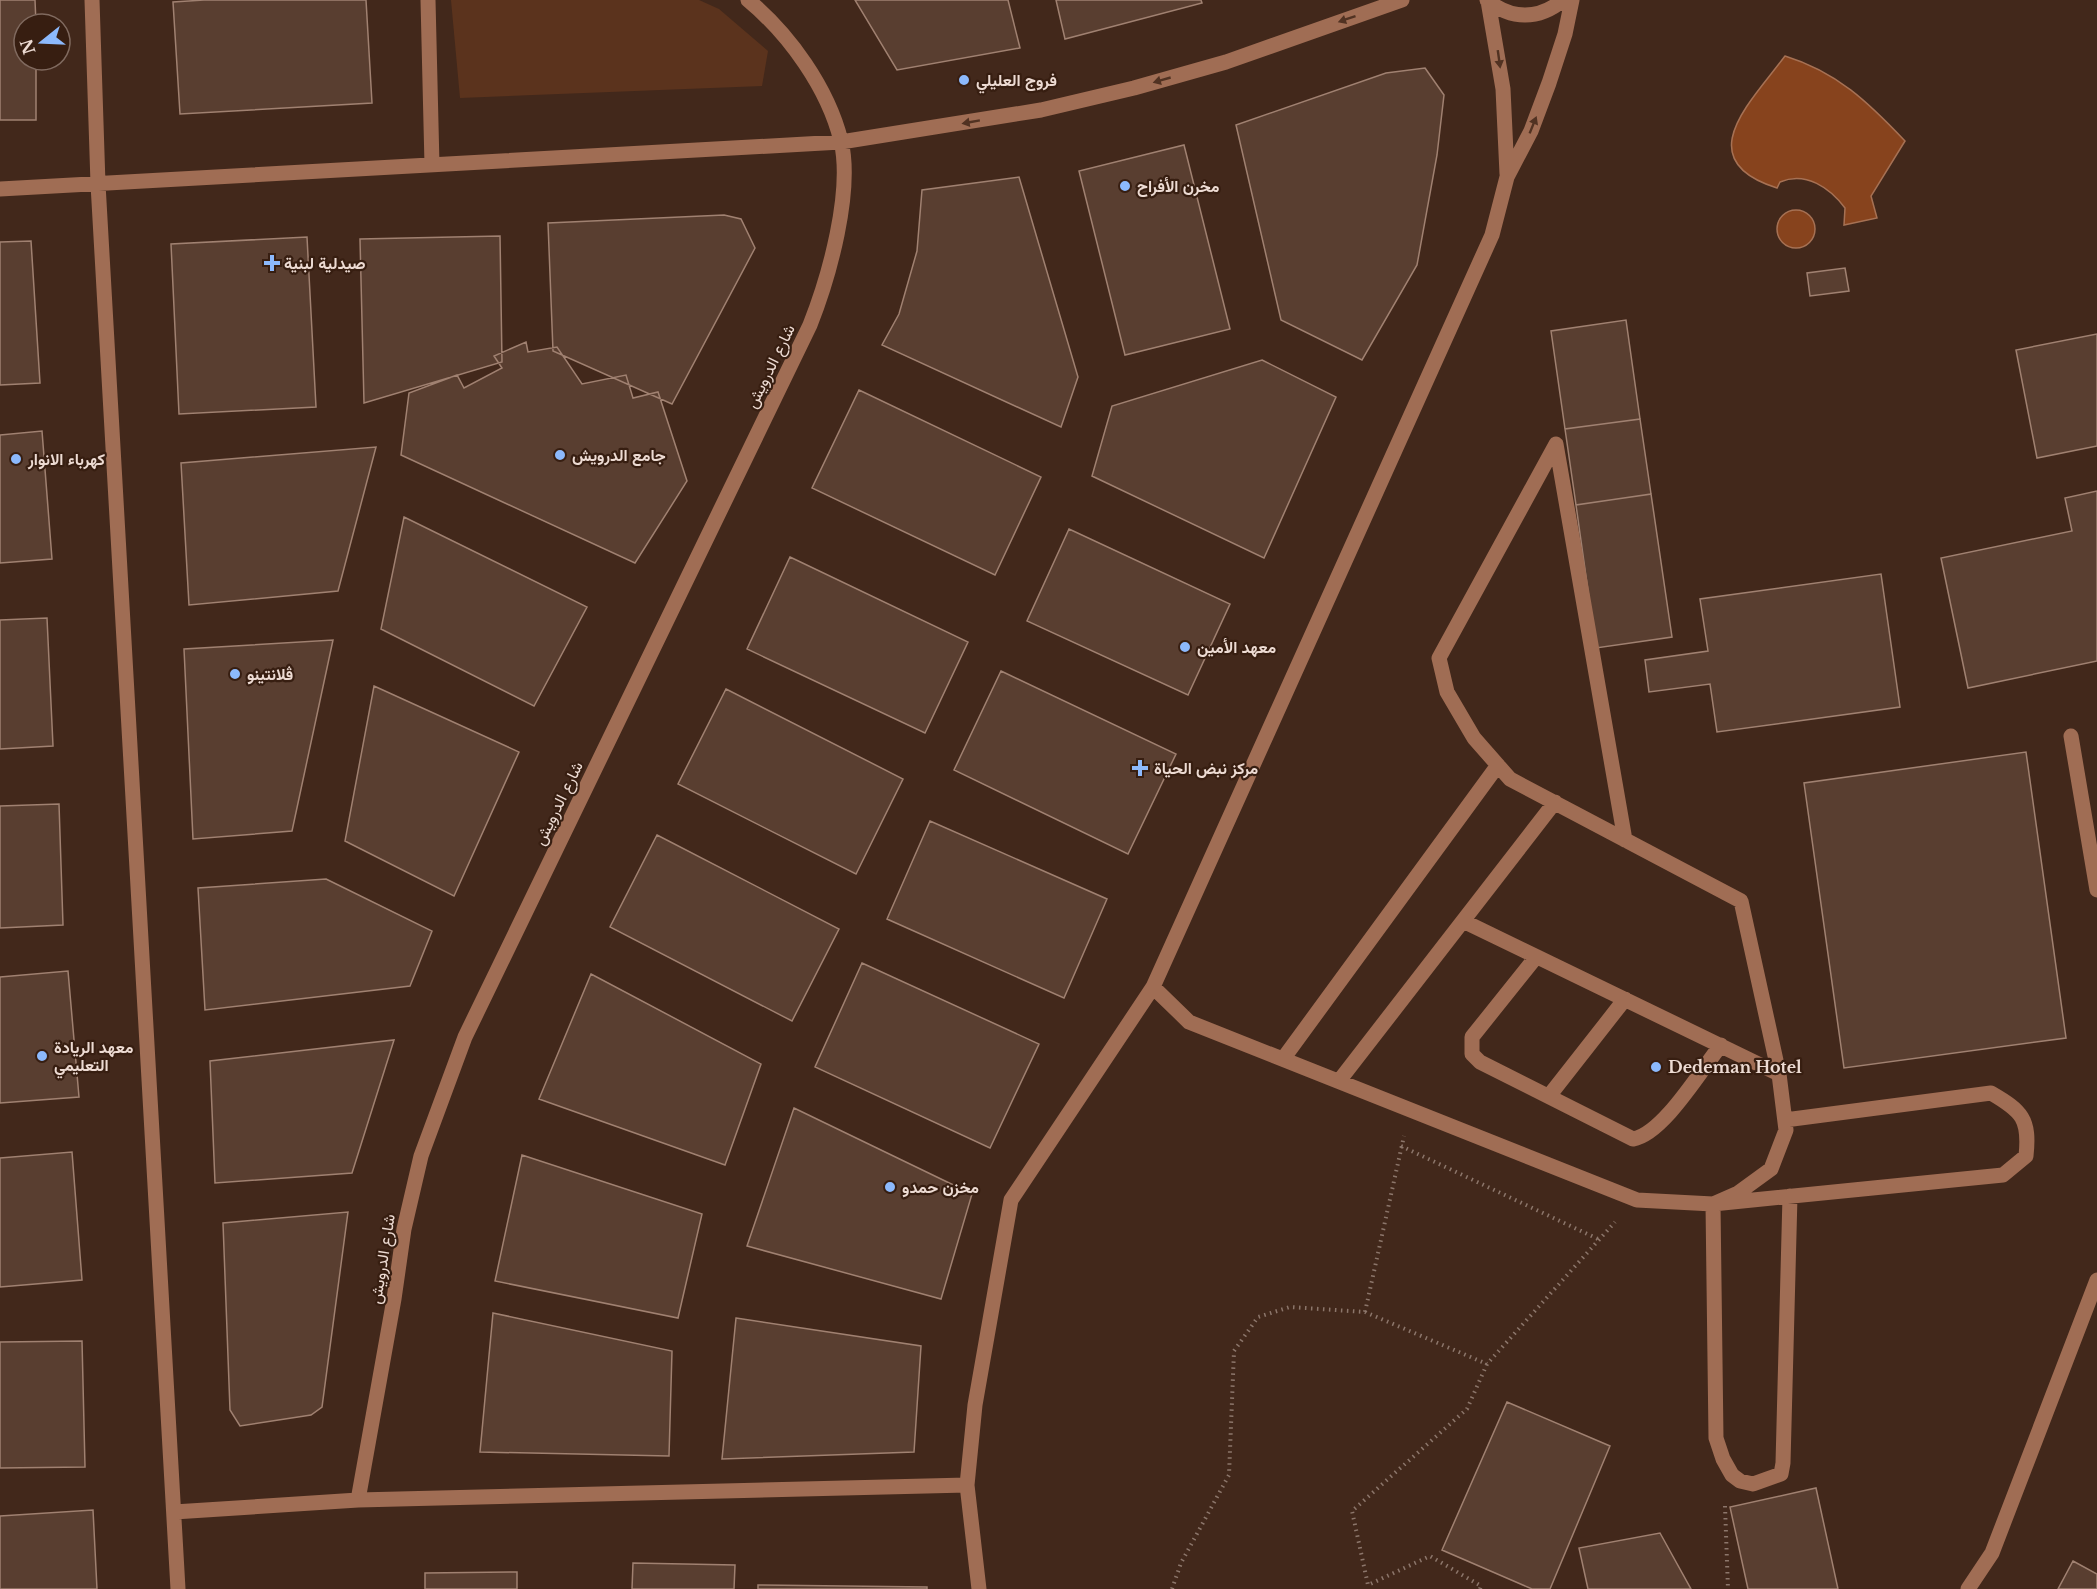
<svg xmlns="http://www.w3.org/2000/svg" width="2097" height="1589" font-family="'Libre Baskerville',Vazirmatn,serif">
	<rect width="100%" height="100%" fill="#42281b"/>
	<!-- green -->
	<path fill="#5b331d" d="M 451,0 L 699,0 L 719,9 L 768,51 L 762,86 L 460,98 Z"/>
	<!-- water -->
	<path fill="#87431d" stroke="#a67154" stroke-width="1.5" d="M 1785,56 C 1837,72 1868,102 1905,141 L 1871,196 L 1877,218 L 1844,225 L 1845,208 C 1830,188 1806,171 1780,182 L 1777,188 C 1688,160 1751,102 1785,56 Z
		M1777 229a19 19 0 1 1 38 0a19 19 0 1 1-38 0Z"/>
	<!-- building -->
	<path fill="#593e30" stroke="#a08171" stroke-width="1.5" d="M 0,0 L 35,0 L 36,24 L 24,24 L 24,60 L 36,60 L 36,120 L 0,120 Z
		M 204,0 L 366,0 L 372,103 L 180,114 L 173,2 Z
		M 855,0 L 1008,0 L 1020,48 L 897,70 Z
		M 1056,0 L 1201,0 L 1202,3 L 1065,39 Z
		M 1425,68 L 1444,95 L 1437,155 L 1417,265 L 1362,360 L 1281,320 L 1236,125 L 1386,73 Z
		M 1184,145 L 1230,329 L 1125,355 L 1079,171 Z
		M 1019,177 L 1078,377 L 1061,427 L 882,345 L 899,314 L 917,251 L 922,190 Z
		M 724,215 L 741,219 L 755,248 L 672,404 L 553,351 L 548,223 Z
		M 500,236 L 502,362 L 364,403 L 360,239 Z
		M 307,237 L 316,407 L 179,414 L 171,244 Z
		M 31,241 L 40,383 L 0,385 L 0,242 Z
		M 1845,268 L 1849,291 L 1810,296 L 1807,273 Z
		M 1626,320 L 1640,419 L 1565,429 L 1551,331 Z
		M 2097,334 L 2097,446 L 2037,458 L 2016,350 Z
		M 526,342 L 528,352 L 557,347 L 582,384 L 626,375 L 633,398 L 658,392 L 687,481 L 635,563 L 401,455 L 409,393 L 457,375 L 464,388 L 502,368 L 494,356 Z
		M 1262,360 L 1336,397 L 1264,558 L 1092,476 L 1112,406 Z
		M 859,390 L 1041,477 L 995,575 L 812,488 Z
		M 1640,419 L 1651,494 L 1576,505 L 1565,429 Z
		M 42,431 L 52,559 L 0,563 L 0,435 Z
		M 376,447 L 338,591 L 189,605 L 181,463 Z
		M 2097,491 L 2097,661 L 1968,688 L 1941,558 L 2072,531 L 2065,498 Z
		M 1651,494 L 1672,637 L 1596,648 L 1576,505 Z
		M 404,517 L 587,607 L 534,706 L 381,629 Z
		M 1069,529 L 1230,604 L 1188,695 L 1027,621 Z
		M 790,557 L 968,642 L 925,733 L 747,649 Z
		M 1881,574 L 1900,707 L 1717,732 L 1710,684 L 1649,692 L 1645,660 L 1708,651 L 1700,599 Z
		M 47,618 L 53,746 L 0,749 L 0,620 Z
		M 333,640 L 292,831 L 193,839 L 184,649 Z
		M 1001,671 L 1176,754 L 1128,854 L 954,770 Z
		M 374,686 L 519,752 L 454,896 L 345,841 Z
		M 726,689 L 903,779 L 856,874 L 678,784 Z
		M 2026,752 L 2066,1038 L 1844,1068 L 1804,783 Z
		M 59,804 L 63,925 L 0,928 L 0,806 Z
		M 930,821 L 1107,899 L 1064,998 L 887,919 Z
		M 657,835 L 839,929 L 792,1021 L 610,927 Z
		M 326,879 L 432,931 L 410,986 L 205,1010 L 198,888 Z
		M 862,963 L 1039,1044 L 990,1148 L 815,1067 Z
		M 68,971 L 79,1097 L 0,1103 L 0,977 Z
		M 591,974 L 761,1064 L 725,1165 L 539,1099 Z
		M 394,1040 L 352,1173 L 215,1183 L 210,1061 Z
		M 794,1108 L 972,1194 L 941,1299 L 747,1246 Z
		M 72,1152 L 82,1280 L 0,1287 L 0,1158 Z
		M 522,1155 L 702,1214 L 678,1318 L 495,1281 Z
		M 348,1212 L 322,1407 L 311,1415 L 240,1426 L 230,1410 L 223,1223 Z
		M 493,1313 L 672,1351 L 669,1456 L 480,1452 Z
		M 736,1318 L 921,1346 L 914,1452 L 722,1459 Z
		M 82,1341 L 85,1467 L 0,1468 L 0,1342 Z
		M 1507,1402 L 1610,1446 L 1550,1589 L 1532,1589 L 1442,1550 Z
		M 1816,1488 L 1838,1589 L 1748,1589 L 1730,1507 Z
		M 93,1510 L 97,1589 L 0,1589 L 0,1516 Z
		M 1660,1533 L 1691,1589 L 1588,1589 L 1579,1548 Z
		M 2073,1561 L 2097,1574 L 2097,1589 L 2058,1589 Z
		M 633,1563 L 735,1565 L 734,1589 L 632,1589 Z
		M 517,1572 L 517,1589 L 425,1589 L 425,1573 Z
		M 758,1585 L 927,1587 L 927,1589 L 758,1589 Z"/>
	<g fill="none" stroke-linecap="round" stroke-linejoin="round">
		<!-- path -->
		<path stroke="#8c766b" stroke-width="4" stroke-dasharray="1.5 4.5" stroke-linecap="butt" d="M 1401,1146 L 1598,1239
			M 1365,1312 L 1404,1136
			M 1725,1506 L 1728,1589
			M 1172,1589 L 1181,1563 L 1229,1475 L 1234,1351 L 1258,1317 L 1290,1307 L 1365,1312 L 1487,1364
			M 1480,1589 L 1481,1586 L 1430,1556 L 1368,1585 L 1352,1511 L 1467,1409 L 1487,1364 L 1615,1222"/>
		<!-- minor -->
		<path stroke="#a06d54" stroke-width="15" d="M 92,0 L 98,184 L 178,1589
			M 428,0 L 432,165
			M 1487,0 C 1511,20 1539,20 1563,0
			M 1488,1 L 1503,89 L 1507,174
			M 0,189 L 841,142 L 1041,110 L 1134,88 L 1226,62 L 1402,0
			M 2071,736 L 2097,890
			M 1463,921 L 1779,1074
			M 1536,957 L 1472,1037 L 1472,1054 L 1480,1062 L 1633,1139 C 1663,1134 1701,1070 1721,1045
			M 1153,987 L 1189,1022 L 1637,1200 L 1713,1204 L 1738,1193 L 1771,1169 L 1786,1130 L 1779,1074 L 1741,901 L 1510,779 L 1474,738 L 1447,692 L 1439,658 L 1556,444 L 1625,840
			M 1283,1059 L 1498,765
			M 1339,1081 L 1555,802
			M 1549,1096 L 1625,999
			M 1785,1120 L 1991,1093 C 2022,1111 2030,1119 2026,1156 L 2003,1175 L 1713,1204 L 1716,1438 L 1723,1459 L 1732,1475 L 1740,1481 L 1753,1484 L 1781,1474 L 1783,1463 L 1790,1196
			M 358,1500 L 394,1299 L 404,1229 L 421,1156 L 465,1037 L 810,325 C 829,277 853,192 841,141 C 828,88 789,34 748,0
			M 174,1512 L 358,1500 L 967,1485
			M 979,1589 L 967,1485 L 975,1405 L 1011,1200 L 1153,987 L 1492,235 L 1507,177 L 1531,131 L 1549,83 L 1565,34 L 1572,0
			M 1968,1589 L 1992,1553 L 2097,1280"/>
	</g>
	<!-- one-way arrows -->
	<defs><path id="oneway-solid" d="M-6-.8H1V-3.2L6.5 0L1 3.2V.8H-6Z" transform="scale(1.5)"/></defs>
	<g fill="#513222">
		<use href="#oneway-solid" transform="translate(1347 19) rotate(161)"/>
		<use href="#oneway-solid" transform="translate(1499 59) rotate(82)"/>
		<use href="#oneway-solid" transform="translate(1162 80) rotate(164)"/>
		<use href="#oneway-solid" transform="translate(971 122) rotate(170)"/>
		<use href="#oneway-solid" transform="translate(1533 125) rotate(-68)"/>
	</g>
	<!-- markers -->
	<g fill="#8cb9fc" stroke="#371e11" stroke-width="2">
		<circle cx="964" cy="80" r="6"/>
		<circle cx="1125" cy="186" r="6"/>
		<path d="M269 254h6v6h6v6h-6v6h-6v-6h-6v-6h6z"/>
		<circle cx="560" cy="455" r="6"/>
		<circle cx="16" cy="459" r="6"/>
		<circle cx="1185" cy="647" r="6"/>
		<circle cx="235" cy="674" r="6"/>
		<path d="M1137 759h6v6h6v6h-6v6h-6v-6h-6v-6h6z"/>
		<circle cx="42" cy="1056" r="6"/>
		<circle cx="1656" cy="1067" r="6"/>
		<circle cx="890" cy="1187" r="6"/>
	</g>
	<g text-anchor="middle" stroke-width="4.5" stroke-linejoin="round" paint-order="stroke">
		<!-- poi labels -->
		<g font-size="16" font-weight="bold" fill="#eddbd3" stroke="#371e11" text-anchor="start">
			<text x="976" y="86">فروج العليلي</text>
			<text x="1137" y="192">مخرن الأفراح</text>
			<text x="284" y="269">صيدلية لبنية</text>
			<text x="572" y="461">جامع الدرويش</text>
			<text x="28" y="465">كهرباء الانوار</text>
			<text x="1197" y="653">معهد الأمين</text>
			<text x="247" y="680">ڤلانتينو</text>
			<text x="1154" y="774">مركز نبض الحياة</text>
			<text x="54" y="1053">معهد الريادة<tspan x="54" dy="18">التعليمي</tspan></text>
			<text x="1668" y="1073">Dedeman Hotel</text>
			<text x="902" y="1193">مخزن حمدو</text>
		</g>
		<!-- street labels -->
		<g font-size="16" fill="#eddbd3" stroke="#371e11">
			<text transform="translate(770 366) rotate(-64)" y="6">شارع الدرويش</text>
			<text transform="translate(558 803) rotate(-64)" y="6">شارع الدرويش</text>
			<text transform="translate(382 1259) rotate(-81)" y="6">شارع الدرويش</text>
		</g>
	</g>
	<!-- north arrow -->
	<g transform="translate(42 42) rotate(252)"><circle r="28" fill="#371e11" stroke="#806a5f" stroke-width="1.5"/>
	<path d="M0-4.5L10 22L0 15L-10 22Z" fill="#8cb9fc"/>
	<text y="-9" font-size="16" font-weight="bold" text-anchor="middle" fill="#eddbd3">N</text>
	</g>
</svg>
